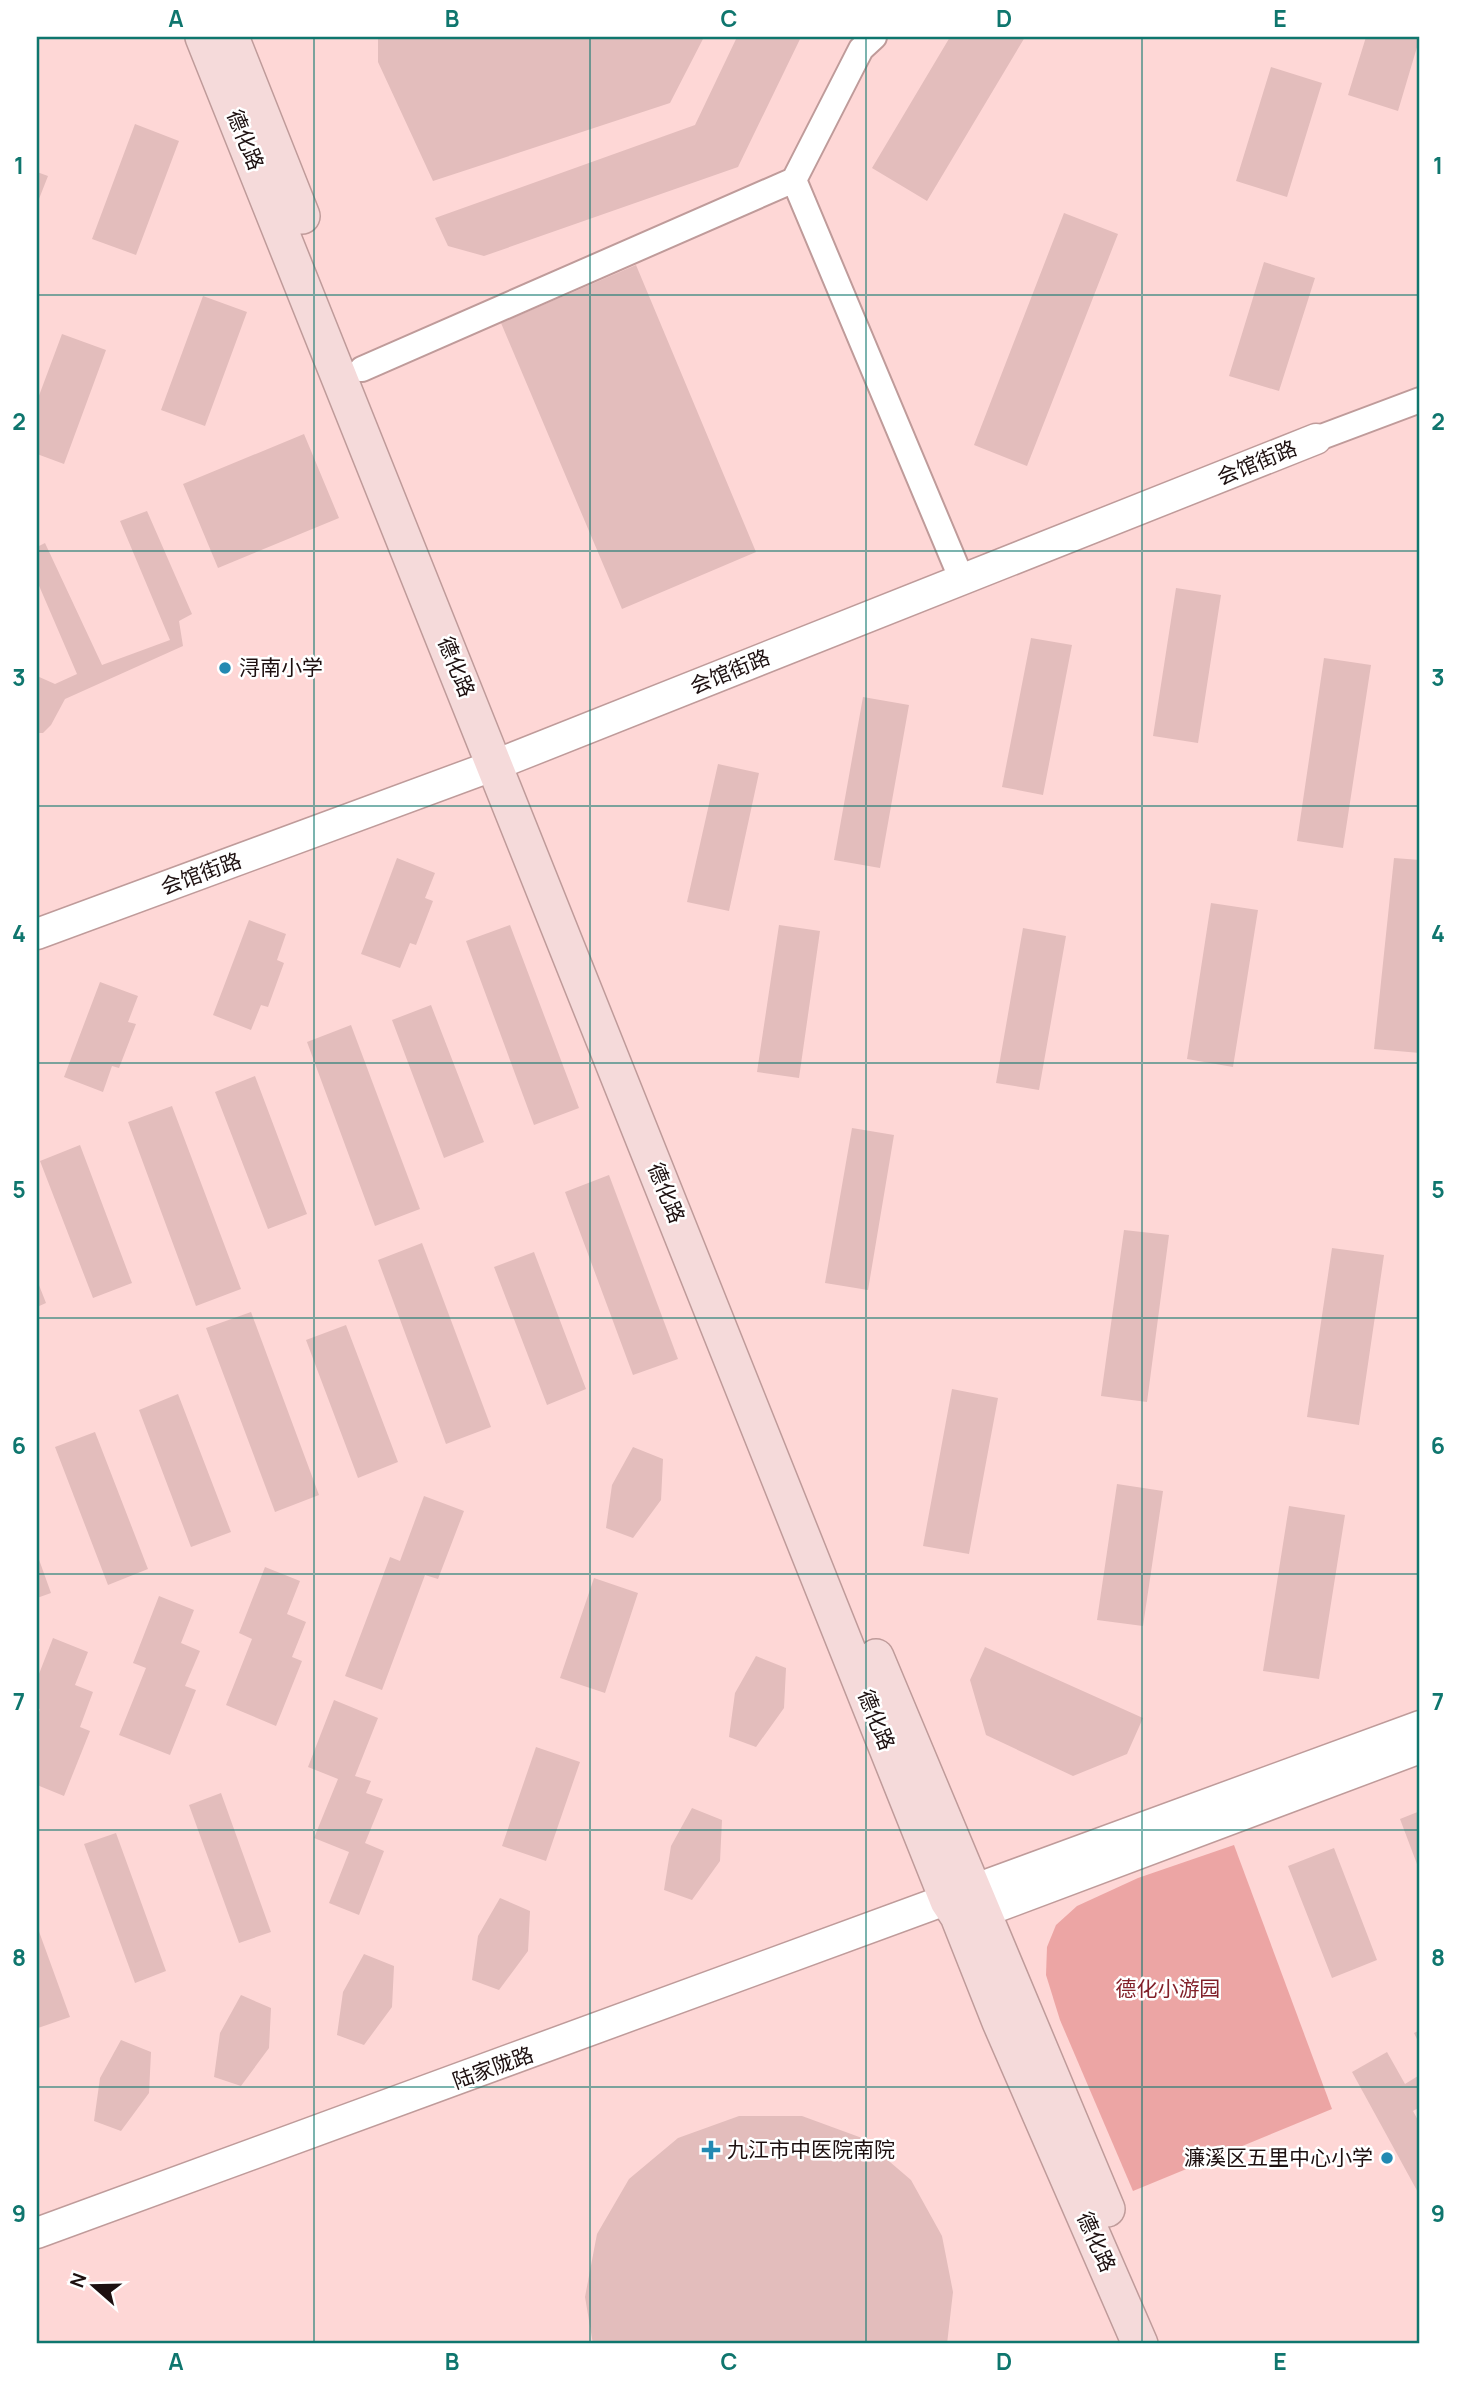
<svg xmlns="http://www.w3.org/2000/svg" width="1457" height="2381" font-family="Manrope,'Noto Sans SC',sans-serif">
	<rect width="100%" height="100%" fill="#fed7d6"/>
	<!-- green -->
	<path fill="#eca5a4" d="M 1234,1845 L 1332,2109 L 1133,2191 L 1060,2020 L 1046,1975 L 1047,1947 L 1056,1925 L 1077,1906 L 1138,1878 Z"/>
	<!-- building -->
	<path fill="#e3bdbc" d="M 378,37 L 704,37 L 670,103 L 433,181 L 378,62 Z
		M 737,37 L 801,37 L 738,167 L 484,256 L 448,246 L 435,218 L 695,125 Z
		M 950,37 L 1025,37 L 927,201 L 872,168 Z
		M 1366,37 L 1420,37 L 1398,111 L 1348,95 Z
		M 1271,67 L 1322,83 L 1287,197 L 1236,181 Z
		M 135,124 L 179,141 L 136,255 L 92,239 Z
		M 37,172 L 48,176 L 37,204 Z
		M 1064,213 L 1118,234 L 1027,466 L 974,445 Z
		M 1264,262 L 1315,278 L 1279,391 L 1229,376 Z
		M 636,265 L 756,552 L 622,609 L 501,323 Z
		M 203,296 L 247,312 L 205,426 L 161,410 Z
		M 62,334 L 106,350 L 64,464 L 37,454 L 37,401 Z
		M 304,434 L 339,518 L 218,568 L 183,484 Z
		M 147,511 L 192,614 L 179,621 L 183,646 L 65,699 L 51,725 L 43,733 L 37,733 L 37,676 L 55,684 L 77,674 L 37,581 L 37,547 L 45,543 L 102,665 L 170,640 L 120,521 Z
		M 1176,588 L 1221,595 L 1198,743 L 1153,736 Z
		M 1031,638 L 1072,645 L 1043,795 L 1002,787 Z
		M 1324,658 L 1371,665 L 1343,848 L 1297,841 Z
		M 863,697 L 909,705 L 880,868 L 834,860 Z
		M 718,764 L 759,773 L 729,911 L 687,902 Z
		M 397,858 L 435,873 L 425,898 L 433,901 L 416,945 L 410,943 L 400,968 L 361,954 Z
		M 1394,858 L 1420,860 L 1420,1053 L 1374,1049 Z
		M 1211,903 L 1258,910 L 1233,1067 L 1187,1059 Z
		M 249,920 L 286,934 L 277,960 L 284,963 L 268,1007 L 261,1005 L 251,1030 L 213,1015 Z
		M 510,925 L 579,1108 L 534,1125 L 466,941 Z
		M 779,925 L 820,931 L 799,1078 L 757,1072 Z
		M 1023,928 L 1066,936 L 1039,1090 L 996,1083 Z
		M 100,982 L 138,996 L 128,1022 L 136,1024 L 119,1068 L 112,1066 L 103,1092 L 64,1077 Z
		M 431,1005 L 484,1142 L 444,1158 L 392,1020 Z
		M 351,1025 L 420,1209 L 375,1226 L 307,1042 Z
		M 255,1076 L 307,1214 L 268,1229 L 215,1092 Z
		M 172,1106 L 241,1289 L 196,1306 L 128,1122 Z
		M 852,1128 L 894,1135 L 868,1290 L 825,1283 Z
		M 80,1145 L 132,1283 L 93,1298 L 40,1161 Z
		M 609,1175 L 678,1359 L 633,1375 L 565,1192 Z
		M 1124,1230 L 1169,1235 L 1147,1402 L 1101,1396 Z
		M 422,1243 L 491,1427 L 446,1444 L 378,1260 Z
		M 1332,1248 L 1384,1255 L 1359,1425 L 1307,1417 Z
		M 534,1252 L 586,1389 L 547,1405 L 494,1267 Z
		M 37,1280 L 46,1303 L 37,1307 Z
		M 251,1312 L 319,1495 L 275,1512 L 206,1328 Z
		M 346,1325 L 398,1462 L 358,1478 L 306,1340 Z
		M 952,1389 L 998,1398 L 969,1554 L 923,1546 Z
		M 178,1394 L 231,1532 L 191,1547 L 139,1410 Z
		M 95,1432 L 148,1569 L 108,1585 L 55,1447 Z
		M 633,1447 L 663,1459 L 661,1500 L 633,1538 L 606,1528 L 612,1485 Z
		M 1117,1484 L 1163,1491 L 1143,1626 L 1097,1620 Z
		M 424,1496 L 464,1511 L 438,1579 L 425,1575 L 382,1690 L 345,1676 L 390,1557 L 400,1561 Z
		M 1289,1506 L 1345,1515 L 1319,1679 L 1263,1671 Z
		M 37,1554 L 51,1593 L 37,1598 Z
		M 265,1567 L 300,1581 L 287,1614 L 306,1622 L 292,1657 L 302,1661 L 276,1726 L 226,1705 L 252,1639 L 239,1633 Z
		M 594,1578 L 638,1593 L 605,1693 L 560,1678 Z
		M 159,1596 L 194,1610 L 181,1643 L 200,1651 L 185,1686 L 196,1690 L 170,1755 L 119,1735 L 146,1668 L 133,1663 Z
		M 53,1638 L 88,1652 L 75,1685 L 93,1692 L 80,1727 L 90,1731 L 64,1796 L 37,1785 L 37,1718 L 40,1709 L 37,1708 L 37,1679 Z
		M 985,1647 L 1143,1718 L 1127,1754 L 1073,1776 L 986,1735 L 970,1680 Z
		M 756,1656 L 786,1668 L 784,1708 L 756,1747 L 729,1737 L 735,1693 Z
		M 334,1700 L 378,1718 L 355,1776 L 371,1781 L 366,1793 L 383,1799 L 365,1843 L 384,1851 L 359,1915 L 329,1903 L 349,1852 L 314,1838 L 338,1779 L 308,1767 Z
		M 536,1747 L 580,1762 L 546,1861 L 502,1846 Z
		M 221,1793 L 271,1932 L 239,1943 L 189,1805 Z
		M 692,1808 L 722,1820 L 720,1861 L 692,1900 L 664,1890 L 671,1846 Z
		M 1420,1811 L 1420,1872 L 1400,1819 Z
		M 116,1833 L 166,1971 L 135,1983 L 84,1844 Z
		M 1334,1848 L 1377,1960 L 1332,1978 L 1288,1866 Z
		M 500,1898 L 530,1911 L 528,1951 L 499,1990 L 472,1980 L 478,1936 Z
		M 37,1926 L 70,2017 L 38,2028 L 37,2023 Z
		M 364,1954 L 394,1966 L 392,2007 L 364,2045 L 337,2035 L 343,1992 Z
		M 241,1995 L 271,2008 L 269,2048 L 241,2086 L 214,2077 L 220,2033 Z
		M 1420,2030 L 1420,2045 L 1414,2033 Z
		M 121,2040 L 151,2052 L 149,2093 L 121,2131 L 94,2121 L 100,2078 Z
		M 1387,2052 L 1405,2084 L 1418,2076 L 1420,2080 L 1420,2107 L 1413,2111 L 1420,2124 L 1420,2196 L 1352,2072 Z
		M 739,2116 L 802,2116 L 862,2138 L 911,2180 L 942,2236 L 953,2292 L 947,2344 L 593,2344 L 585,2297 L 597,2234 L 629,2179 L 678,2138 Z"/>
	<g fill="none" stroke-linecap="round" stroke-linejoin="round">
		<defs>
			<path id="minor" d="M 794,180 L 962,580
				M 362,369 L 794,180 L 861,49 L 874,37
				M 1316,439 L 1420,400"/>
			<path id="tertiary" d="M 37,934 L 495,765 L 1316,439
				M 962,1916 L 983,1912 L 1420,1748
				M 37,2233 L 1420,1726"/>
			<path id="secondary" d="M 203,37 L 948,1901 L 958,1916 L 1000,2022 L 1140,2344
				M 231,37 L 302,216
				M 876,1657 L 1107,2209"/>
		</defs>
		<!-- minor casing -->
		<use href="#minor" stroke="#bf9b9a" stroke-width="28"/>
		<!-- tertiary casing -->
		<use href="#tertiary" stroke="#bf9b9a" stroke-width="33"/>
		<!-- secondary casing -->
		<use href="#secondary" stroke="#bf9b9a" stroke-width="38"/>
		<!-- minor -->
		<use href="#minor" stroke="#fff" stroke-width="24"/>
		<!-- tertiary -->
		<use href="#tertiary" stroke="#fff" stroke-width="30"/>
		<!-- secondary -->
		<use href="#secondary" stroke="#f5dada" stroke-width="35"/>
	</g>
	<!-- grid -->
	<path fill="none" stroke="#0f766e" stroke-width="2" stroke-opacity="0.55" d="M 314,37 L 314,2344M 590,37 L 590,2344M 866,37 L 866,2344M 1142,37 L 1142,2344M 37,295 L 1420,295M 37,551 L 1420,551M 37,806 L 1420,806M 37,1063 L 1420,1063M 37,1318 L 1420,1318M 37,1574 L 1420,1574M 37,1830 L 1420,1830M 37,2087 L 1420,2087"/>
	<!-- markers -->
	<g fill="#2289b2" stroke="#fff" stroke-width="2.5">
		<circle cx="225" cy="668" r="7"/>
		<path d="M707.5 2139.5h7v7h7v7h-7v7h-7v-7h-7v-7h7z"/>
		<circle cx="1387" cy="2158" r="7"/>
	</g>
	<g text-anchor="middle" stroke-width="5" stroke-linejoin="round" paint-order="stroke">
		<!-- street labels -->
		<g font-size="21" fill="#1d1010" stroke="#fff">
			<text transform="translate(245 140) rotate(68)" y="7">德化路</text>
			<text transform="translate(1257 463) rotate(-22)" y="7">会馆街路</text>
			<text transform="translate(456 667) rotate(68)" y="7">德化路</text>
			<text transform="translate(730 672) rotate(-22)" y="7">会馆街路</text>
			<text transform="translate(201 874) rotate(-20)" y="7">会馆街路</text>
			<text transform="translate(666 1193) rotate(68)" y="7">德化路</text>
			<text transform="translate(876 1720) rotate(68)" y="7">德化路</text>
			<text transform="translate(493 2068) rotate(-20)" y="7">陆家陇路</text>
			<text transform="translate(1096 2242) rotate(66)" y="7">德化路</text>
		</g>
		<!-- poi labels -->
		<g font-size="21" fill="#1d1010" stroke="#fff" text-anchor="start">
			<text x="239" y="675">浔南小学</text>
			<text x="727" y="2157">九江市中医院南院</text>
			<text x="1373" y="2165" text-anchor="end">濂溪区五里中心小学</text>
		</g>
		<!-- park labels -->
		<g font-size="21" fill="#82212a" stroke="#fff">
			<text x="1168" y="1996">德化小游园</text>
		</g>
	</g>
	<!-- border -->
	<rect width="1457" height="2381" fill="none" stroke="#ffffff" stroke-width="77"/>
	<!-- north arrow -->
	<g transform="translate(94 2286) rotate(290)" stroke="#ffffff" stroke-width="5" paint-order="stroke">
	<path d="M0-5L12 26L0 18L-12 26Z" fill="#1d1010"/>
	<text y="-10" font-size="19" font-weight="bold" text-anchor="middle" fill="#1d1010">N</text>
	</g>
	<rect x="38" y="38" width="1380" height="2304" fill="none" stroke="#0f766e" stroke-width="2.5"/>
	<g font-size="23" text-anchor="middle" font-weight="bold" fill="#0f766e">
		<text x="176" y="27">A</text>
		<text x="452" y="27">B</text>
		<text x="729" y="27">C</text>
		<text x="1004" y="27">D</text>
		<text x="1280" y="27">E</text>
		<text x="19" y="174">1</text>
		<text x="1438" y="174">1</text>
		<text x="19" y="430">2</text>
		<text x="1438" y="430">2</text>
		<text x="19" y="686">3</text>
		<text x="1438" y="686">3</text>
		<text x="19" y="942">4</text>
		<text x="1438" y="942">4</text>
		<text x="19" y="1198">5</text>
		<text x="1438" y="1198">5</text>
		<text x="19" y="1454">6</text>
		<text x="1438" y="1454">6</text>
		<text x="19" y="1710">7</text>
		<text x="1438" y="1710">7</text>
		<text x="19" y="1966">8</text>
		<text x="1438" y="1966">8</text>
		<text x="19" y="2222">9</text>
		<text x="1438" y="2222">9</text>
		<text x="176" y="2370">A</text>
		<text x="452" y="2370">B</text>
		<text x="729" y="2370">C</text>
		<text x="1004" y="2370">D</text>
		<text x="1280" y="2370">E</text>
	</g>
</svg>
